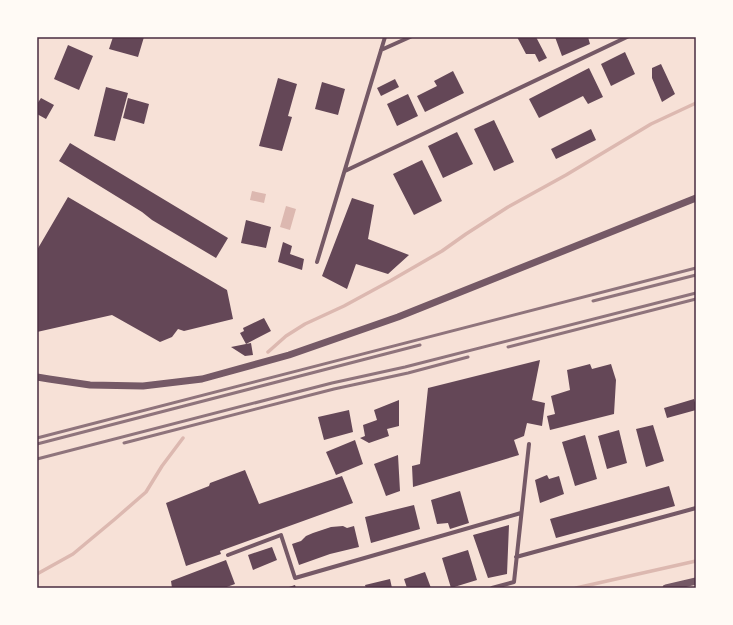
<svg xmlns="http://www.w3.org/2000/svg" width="733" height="625" font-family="Jost,sans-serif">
	<rect width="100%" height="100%" fill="#f7e1d7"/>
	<!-- water -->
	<path fill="#dcb8b0" d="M 252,191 L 266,194 L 264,203 L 250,200 Z
		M 286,206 L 296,209 L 290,230 L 280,227 Z"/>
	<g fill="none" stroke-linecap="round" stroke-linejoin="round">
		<!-- stream -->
		<path stroke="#dcb8b0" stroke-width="3.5" d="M 268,352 L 286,336 L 305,324 L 344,306 L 390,281 L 442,251 L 466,234 L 508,207 L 566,175 L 651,124 L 696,103
			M 37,574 L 73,554 L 115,519 L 146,492 L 162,466 L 183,438
			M 576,588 L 696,561"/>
	</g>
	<!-- building -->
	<path fill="#644757" d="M 113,37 L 144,37 L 138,57 L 109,49 Z
		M 517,37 L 536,37 L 547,58 L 539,62 L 535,54 L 526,54 Z
		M 555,37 L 588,37 L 590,44 L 562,56 Z
		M 68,45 L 93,56 L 79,90 L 54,79 Z
		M 625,52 L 635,74 L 611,86 L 601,64 Z
		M 661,64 L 675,94 L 662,102 L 652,78 L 652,68 Z
		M 589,68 L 603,97 L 588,104 L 583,96 L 539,118 L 529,99 Z
		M 453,71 L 464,93 L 425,112 L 417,96 L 437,86 L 434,81 Z
		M 278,78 L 297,84 L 288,116 L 292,117 L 282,151 L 259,146 Z
		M 395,79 L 399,87 L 381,96 L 377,88 Z
		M 322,82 L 345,89 L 338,115 L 315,109 Z
		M 106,87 L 128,93 L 115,141 L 94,136 Z
		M 408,94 L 418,116 L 397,126 L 387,104 Z
		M 41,98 L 54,105 L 46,119 L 37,114 L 37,104 Z
		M 128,98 L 149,104 L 144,124 L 123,118 Z
		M 494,120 L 514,162 L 494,171 L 474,129 Z
		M 591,129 L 596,140 L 556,159 L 551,149 Z
		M 457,132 L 473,164 L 443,178 L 428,146 Z
		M 70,143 L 228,238 L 216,258 L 152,220 L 142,212 L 59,161 Z
		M 422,160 L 442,201 L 414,215 L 393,174 Z
		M 68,197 L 227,290 L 233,319 L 184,331 L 178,329 L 172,337 L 160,342 L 112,315 L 37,332 L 37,250 Z
		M 352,198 L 374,205 L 368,239 L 409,255 L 388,274 L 356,264 L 347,289 L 322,276 Z
		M 246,220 L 271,227 L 266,248 L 241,243 Z
		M 283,242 L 292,246 L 290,254 L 304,259 L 302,270 L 278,262 Z
		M 264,318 L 271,331 L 246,344 L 240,333 L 244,331 L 243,328 Z
		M 251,343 L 253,355 L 245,356 L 231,347 Z
		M 540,360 L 532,400 L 545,403 L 542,426 L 527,423 L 524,436 L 514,440 L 519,455 L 413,487 L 412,466 L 420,464 L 428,388 Z
		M 590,364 L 592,369 L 611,364 L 616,380 L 614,414 L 550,430 L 547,416 L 555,414 L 551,396 L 570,390 L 567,370 Z
		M 694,399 L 696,406 L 696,410 L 667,418 L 664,408 Z
		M 399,400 L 399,426 L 387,429 L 389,436 L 369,443 L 360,438 L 365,436 L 363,425 L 377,420 L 374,410 Z
		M 349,410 L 353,432 L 324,440 L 318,417 Z
		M 653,425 L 664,461 L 646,467 L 636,429 Z
		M 619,430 L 627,463 L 607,469 L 598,436 Z
		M 585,435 L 597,479 L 575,486 L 562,442 Z
		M 355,440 L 363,464 L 336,475 L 326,452 Z
		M 398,455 L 400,491 L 386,496 L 374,464 Z
		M 245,470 L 259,504 L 342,476 L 353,503 L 220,551 L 221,554 L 186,566 L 166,503 L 209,486 L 210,483 Z
		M 547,475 L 549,479 L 559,476 L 564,494 L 540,503 L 535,480 Z
		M 669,486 L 675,506 L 556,538 L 550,519 Z
		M 460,491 L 469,523 L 450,529 L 448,523 L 437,524 L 431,500 Z
		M 414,505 L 420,529 L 371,543 L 365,517 Z
		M 509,525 L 507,574 L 488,578 L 473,535 Z
		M 343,526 L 347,528 L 354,526 L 359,547 L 330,554 L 299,565 L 292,544 L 301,541 L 306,536 L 313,533 L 331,527 Z
		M 272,547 L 277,560 L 253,570 L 248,555 Z
		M 468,550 L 477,580 L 451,588 L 442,558 Z
		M 226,560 L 235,584 L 224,588 L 172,588 L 171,581 Z
		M 425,572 L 431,588 L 407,588 L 404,579 Z
		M 390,579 L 392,588 L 366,588 L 365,585 Z
		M 295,585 L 296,588 L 286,588 Z"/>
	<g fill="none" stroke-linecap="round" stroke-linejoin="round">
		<!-- minor -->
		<path stroke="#755966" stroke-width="4" d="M 381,50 L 410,37
			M 345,171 L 627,37
			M 317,262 L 385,37
			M 228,555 L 281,535 L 295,578 L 521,513
			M 516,557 L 696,508
			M 492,588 L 514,582 L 529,444"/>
		<!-- tertiary -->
		<path stroke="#755966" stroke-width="7" d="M 37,377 L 49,379 L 90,385 L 143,386 L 202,379 L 289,355 L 398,317 L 696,198
			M 666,588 L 696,581"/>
		<!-- rail -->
		<path stroke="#8f747c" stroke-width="3" d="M 593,301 L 696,275
			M 508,347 L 696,299
			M 37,438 L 696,268
			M 124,443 L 334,389 L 408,373 L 468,357
			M 37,444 L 420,345
			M 37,459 L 297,392 L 332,383 L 405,367 L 696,293"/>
	</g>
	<!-- border -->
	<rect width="733" height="625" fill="none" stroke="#fffaf5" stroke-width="76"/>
	<rect x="38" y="38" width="657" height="549" fill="none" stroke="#4a2c40" stroke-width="1.5"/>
</svg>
